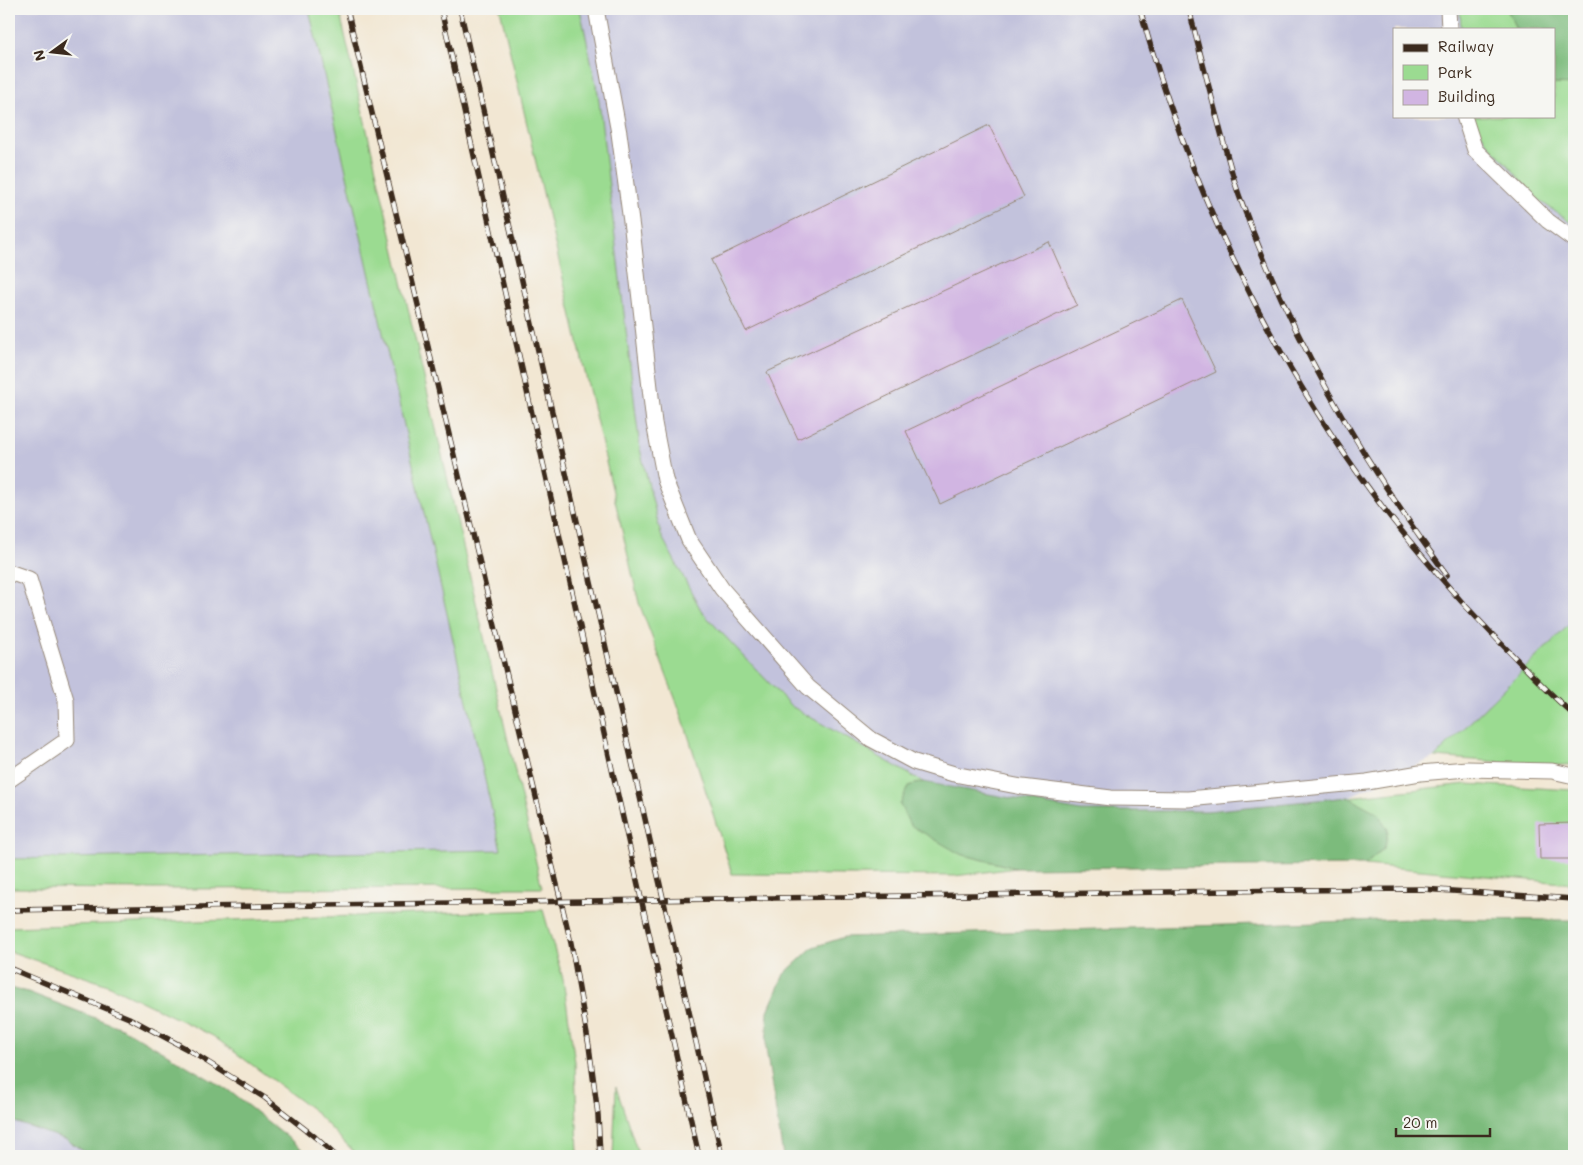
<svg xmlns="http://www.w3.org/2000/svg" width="1583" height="1165" font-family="Mali,sans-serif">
	<rect width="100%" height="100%" fill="#f6f6f2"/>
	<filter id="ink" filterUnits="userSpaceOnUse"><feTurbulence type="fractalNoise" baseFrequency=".02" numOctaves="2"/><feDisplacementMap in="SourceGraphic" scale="10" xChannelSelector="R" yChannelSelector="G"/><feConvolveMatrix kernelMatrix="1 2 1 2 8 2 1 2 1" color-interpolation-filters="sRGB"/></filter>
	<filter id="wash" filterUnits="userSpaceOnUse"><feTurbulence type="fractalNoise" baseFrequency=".0096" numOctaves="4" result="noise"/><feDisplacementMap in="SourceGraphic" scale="20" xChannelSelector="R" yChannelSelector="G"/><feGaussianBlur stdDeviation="1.12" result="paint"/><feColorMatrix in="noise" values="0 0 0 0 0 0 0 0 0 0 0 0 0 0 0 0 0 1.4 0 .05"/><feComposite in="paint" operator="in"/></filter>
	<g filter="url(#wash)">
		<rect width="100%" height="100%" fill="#f2e7d3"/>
		<!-- industrial -->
		<path fill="#c2c2dc" d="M 9,9 L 309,9 L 501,850 L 9,859 Z
			M 580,9 L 1460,9 L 1461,29 L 1394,29 L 1394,116 L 1471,116 L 1486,141 L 1539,200 L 1574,225 L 1574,620 L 1435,757 L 1348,797 L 1207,811 L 1081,811 L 923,782 L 791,706 L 702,612 L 661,535 L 640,449 Z
			M 9,1120 L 67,1140 L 91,1156 L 9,1156 Z"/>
		<!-- green -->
		<path fill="#9bdb91" stroke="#6b8258" d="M 309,9 L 339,9 L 542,888 L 151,889 L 9,888 L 9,859 L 501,850 Z
			M 500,9 L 580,9 L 598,93 L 640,449 L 661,535 L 702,612 L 791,706 L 923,782 L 908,786 L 960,854 L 1016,868 L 955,876 L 732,874 L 683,719 L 639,603 Z
			M 1460,9 L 1507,9 L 1516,29 L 1461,29 Z
			M 1554,84 L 1574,85 L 1574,225 L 1539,200 L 1486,141 L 1471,116 L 1554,116 Z
			M 1574,620 L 1574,765 L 1539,765 L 1435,757 Z
			M 1466,784 L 1574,790 L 1574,884 L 1365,865 L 1385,847 L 1348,797 Z
			M 543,910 L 563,979 L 575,1062 L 578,1156 L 358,1156 L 313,1110 L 213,1036 L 108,985 L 9,951 L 9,927 Z
			M 616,1087 L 639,1156 L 613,1156 Z"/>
		<!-- forest -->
		<path fill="#7cbb7b" stroke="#5c724c" d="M 1507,9 L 1574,9 L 1574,85 L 1554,84 L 1554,29 L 1516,29 Z
			M 923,782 L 1081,811 L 1207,811 L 1348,797 L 1378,813 L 1388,830 L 1385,847 L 1365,865 L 1016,868 L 960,854 L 910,825 L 900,805 L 908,786 Z
			M 1414,919 L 1574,920 L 1574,1156 L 783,1156 L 766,1049 L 768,1011 L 784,974 L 813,947 L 845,937 Z
			M 9,988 L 28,992 L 124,1029 L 228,1090 L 311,1156 L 91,1156 L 67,1140 L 9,1120 Z"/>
		<g id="blocks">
			<!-- building -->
			<path fill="#d1b5e2" d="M 989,125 L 1024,197 L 746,331 L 711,260 Z
				M 1049,242 L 1077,305 L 798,439 L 767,372 Z
				M 1182,300 L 1216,372 L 940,504 L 906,431 Z
				M 1574,823 L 1574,859 L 1540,859 L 1539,824 Z"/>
		</g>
	</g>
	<g filter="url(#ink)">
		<use href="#blocks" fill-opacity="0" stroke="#968878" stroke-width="1"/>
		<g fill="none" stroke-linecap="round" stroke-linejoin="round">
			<defs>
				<path id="lane" d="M 596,9 L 619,133 L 632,229 L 654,423 L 665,480 L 689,540 L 722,589 L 808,687 L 871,739 L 914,762 L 954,774 L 1022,787 L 1111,798 L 1188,799 L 1367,782 L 1420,773 L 1467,769 L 1552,771 L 1574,776
					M 1448,9 L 1449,29
					M 1464,116 L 1475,150 L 1548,221 L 1574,240
					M 9,572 L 29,579 L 66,700 L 67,740 L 9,780"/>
			</defs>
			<!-- lane casing -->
			<use href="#lane" stroke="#968878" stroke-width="17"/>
			<!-- lane -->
			<use href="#lane" stroke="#fff" stroke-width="15"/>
			<defs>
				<path id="rail" d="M 347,9 L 571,943 L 589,1046 L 598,1115 L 600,1156
					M 441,9 L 699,1156
					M 460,9 L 722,1156
					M 1140,9 C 1188,183 1267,351 1375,497 C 1402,533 1431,567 1461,601 C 1485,627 1509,652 1534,677 C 1547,690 1560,703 1574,715
					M 1189,9 C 1200,54 1212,99 1224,144 C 1229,161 1233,178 1239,195 C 1289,334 1359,456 1447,575
					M 9,910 L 1292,890 L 1422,889 L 1574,899
					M 9,968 L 129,1018 L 185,1048 L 265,1098 L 315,1137 L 336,1156"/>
			</defs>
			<!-- rail casing -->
			<use href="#rail" stroke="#3b2a1e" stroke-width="5.5"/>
			<!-- rail -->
			<use href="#rail" stroke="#f6f6f2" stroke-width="4" stroke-dasharray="11" stroke-linecap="butt"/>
		</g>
	</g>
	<!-- margin -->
	<rect width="1583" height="1165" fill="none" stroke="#f6f6f2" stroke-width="30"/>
	<!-- legend -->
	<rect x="1393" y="28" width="162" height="90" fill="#f6f6f2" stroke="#aba49d"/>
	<rect x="1403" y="44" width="25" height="8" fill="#3b2a1e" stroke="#aba49d"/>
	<text x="1438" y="52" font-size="15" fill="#3b2a1e">Railway</text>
	<rect x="1403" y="65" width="25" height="15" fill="#9bdb91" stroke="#aba49d"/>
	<text x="1438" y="78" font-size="15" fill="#3b2a1e">Park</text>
	<rect x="1403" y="90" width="25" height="15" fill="#d1b5e2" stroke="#aba49d"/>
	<text x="1438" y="102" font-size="15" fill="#3b2a1e">Building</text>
	<!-- north arrow -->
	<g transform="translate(52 52) rotate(255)" stroke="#f6f6f2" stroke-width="4" paint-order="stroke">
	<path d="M0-4L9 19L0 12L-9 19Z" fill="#3b2a1e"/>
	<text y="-8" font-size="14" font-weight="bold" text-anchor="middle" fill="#3b2a1e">N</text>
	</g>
	<!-- scale -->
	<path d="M1396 1128v8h94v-8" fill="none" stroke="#3b2a1e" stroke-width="2.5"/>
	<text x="1403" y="1128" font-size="15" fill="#3b2a1e" stroke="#f6f6f2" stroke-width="4" paint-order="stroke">20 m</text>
</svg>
